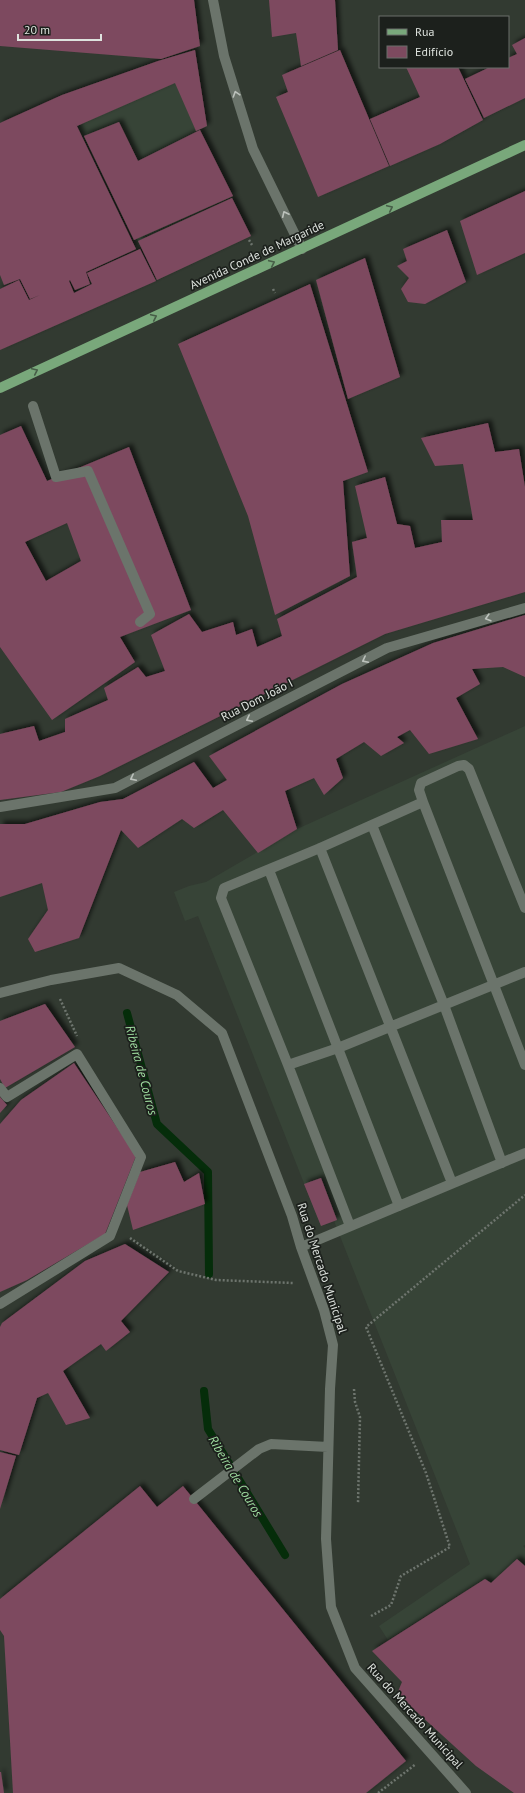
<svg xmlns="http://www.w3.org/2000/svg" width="525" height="1793" font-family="'PT Sans',sans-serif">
	<defs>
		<filter id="shadow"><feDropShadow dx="3.5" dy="-3.5" stdDeviation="2" flood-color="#0009"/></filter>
	</defs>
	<rect width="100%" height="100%" fill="#323a31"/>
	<!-- built -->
	<path fill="#374437" d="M 195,50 L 207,126 L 200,130 L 251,236 L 157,280 L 138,241 L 134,240 L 62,95 L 158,61 Z
		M 525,726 L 525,1545 L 523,1546 L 525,1548 L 525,1566 L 491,1583 L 485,1579 L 388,1640 L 379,1626 L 470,1564 L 334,1221 L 321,1226 L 198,916 L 185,921 L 174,892 L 189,886 L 206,882 L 297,829 Z"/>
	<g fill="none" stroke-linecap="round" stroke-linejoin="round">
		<!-- stream -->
		<path stroke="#052d0a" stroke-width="8" d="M 127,1013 L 157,1124 L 208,1172 L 209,1274
			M 204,1391 L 208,1429 L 285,1555"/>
	</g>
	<!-- building -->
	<path fill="#7d4a5f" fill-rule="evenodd" filter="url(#shadow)" d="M 0,0 L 194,0 L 200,46 L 161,59 L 0,46 Z
		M 269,0 L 335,0 L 338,50 L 301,66 L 296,33 L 272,37 Z
		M 525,38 L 525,98 L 484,118 L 465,79 L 490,67 L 508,67 L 508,58 L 517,54 L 512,45 Z
		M 195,50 L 207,126 L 196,131 L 175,83 L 77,126 L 75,122 L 136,249 L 86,272 L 90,284 L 75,290 L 70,280 L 69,281 L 74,293 L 92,284 L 87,273 L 140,249 L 156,281 L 0,350 L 0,289 L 19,280 L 29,300 L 40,295 L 30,299 L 20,279 L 4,285 L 0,275 L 0,123 L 62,95 L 158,61 Z
		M 340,50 L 389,166 L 318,197 L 276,97 L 288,92 L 282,75 Z
		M 406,67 L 458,67 L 483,120 L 440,144 L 429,119 L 440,144 L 390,166 L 370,119 L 420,97 Z
		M 119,122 L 138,161 L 200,130 L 233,196 L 134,240 L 84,136 Z
		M 525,191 L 525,253 L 477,275 L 460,221 Z
		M 232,198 L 251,236 L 157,280 L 138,241 Z
		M 447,230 L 466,282 L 425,304 L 408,302 L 401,289 L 409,278 L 397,266 L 407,261 L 403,249 Z
		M 365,258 L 400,377 L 348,399 L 316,280 Z
		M 310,284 L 368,472 L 343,481 L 350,576 L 275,615 L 248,516 L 178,344 Z
		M 488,423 L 495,452 L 519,449 L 525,487 L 525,592 L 385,634 L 100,776 L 61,792 L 0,800 L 0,734 L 34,726 L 39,741 L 65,732 L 65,719 L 108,700 L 104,688 L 138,667 L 146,677 L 165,671 L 151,635 L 189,614 L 202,632 L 233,622 L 236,635 L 252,629 L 257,647 L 282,636 L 277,619 L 357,577 L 352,542 L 367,538 L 355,486 L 385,477 L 397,524 L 410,526 L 415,548 L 442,542 L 441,520 L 473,520 L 463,464 L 435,466 L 421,438 Z
		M 21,426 L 47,481 L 129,447 L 191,610 L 120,637 L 135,662 L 52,720 L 0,647 L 0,435 ZM 67,523 L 81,561 L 46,581 L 25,542 Z
		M 525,615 L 525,677 L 503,667 L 472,669 L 480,684 L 456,698 L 478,739 L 429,754 L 410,730 L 397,737 L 404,743 L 381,756 L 364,742 L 336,759 L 343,778 L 324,795 L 314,778 L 285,791 L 297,829 L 258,853 L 223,810 L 194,828 L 182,819 L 138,848 L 121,830 L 79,938 L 35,952 L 28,939 L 48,910 L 42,883 L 0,897 L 0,824 L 25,824 L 100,802 L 123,799 L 194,762 L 213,788 L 227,780 L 209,756 L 342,684 L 433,643 Z
		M 45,1004 L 75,1047 L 5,1088 L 0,1079 L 0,1021 Z
		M 74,1063 L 136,1156 L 105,1234 L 27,1280 L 0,1292 L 0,1124 L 21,1100 Z
		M 0,1097 L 7,1105 L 0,1113 Z
		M 175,1162 L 184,1182 L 199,1173 L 205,1204 L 133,1230 L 127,1205 L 140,1172 Z
		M 321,1178 L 337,1220 L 321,1226 L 304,1184 Z
		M 125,1244 L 169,1272 L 121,1321 L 130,1332 L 106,1351 L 101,1344 L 63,1371 L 90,1418 L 66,1425 L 48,1393 L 37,1398 L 19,1455 L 0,1450 L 0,1327 L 2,1323 L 85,1261 Z
		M 0,1452 L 16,1456 L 0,1509 Z
		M 140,1486 L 157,1507 L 183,1486 L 406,1761 L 366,1793 L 13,1793 L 4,1636 L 0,1630 L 0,1599 Z
		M 517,1559 L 525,1566 L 525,1793 L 514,1793 L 476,1766 L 397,1694 L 402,1682 L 372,1651 L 485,1579 L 491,1583 Z
		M 0,1772 L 1,1772 L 4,1793 L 0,1793 Z"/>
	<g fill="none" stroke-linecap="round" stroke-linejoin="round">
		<!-- path -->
		<path stroke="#6e756e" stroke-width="2.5" stroke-dasharray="2 2" stroke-linecap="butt" d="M 249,240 L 252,245
			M 273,289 L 275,293
			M 60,999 L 77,1036
			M 130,1238 L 178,1271 L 216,1280 L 293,1283
			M 354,1389 L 355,1402 L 360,1417 L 358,1504
			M 371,1616 L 391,1605 L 401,1576 L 450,1547 L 426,1473 L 366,1327 L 525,1195
			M 378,1793 L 416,1764"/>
		<!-- minor -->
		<path stroke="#6b746b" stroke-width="10" d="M 213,0 L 224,56 L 253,149 L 302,249
			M 33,406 L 56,477 L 88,471 L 150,614 L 140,622
			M 423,802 L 525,1065
			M 0,807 L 115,788 L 387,648 L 525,608
			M 372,825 L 444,1005 L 502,1163
			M 320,848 L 452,1183
			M 269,870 L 399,1206
			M 525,908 L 469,769 L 464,765 L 458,766 L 421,783 L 419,790 L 423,802 L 320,848 L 224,888 L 221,898 L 288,1065 L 338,1048 L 525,972
			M 0,993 L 51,980 L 119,968 L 177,995 L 222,1033 L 292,1216 L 301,1247 L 324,1310 L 333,1345 L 330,1389 L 326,1539 L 331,1607 L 355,1668 L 466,1793
			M 288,1065 L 350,1226
			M 0,1088 L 7,1097 L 77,1054 L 141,1157 L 110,1236 L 0,1304
			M 301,1247 L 525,1153
			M 194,1499 L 259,1449 L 271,1444 L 328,1447"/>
		<!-- major -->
		<path stroke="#79a87b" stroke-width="10" d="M 0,388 L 525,145"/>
	</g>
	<!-- one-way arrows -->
	<defs><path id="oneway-chevron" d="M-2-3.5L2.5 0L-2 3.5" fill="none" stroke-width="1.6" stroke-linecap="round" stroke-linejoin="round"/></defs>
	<g stroke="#bcc2bc">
		<use href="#oneway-chevron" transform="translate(236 94) rotate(-107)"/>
		<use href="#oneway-chevron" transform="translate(285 214) rotate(-115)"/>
		<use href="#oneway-chevron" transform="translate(488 618) rotate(164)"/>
		<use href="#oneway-chevron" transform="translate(365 660) rotate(153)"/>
		<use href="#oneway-chevron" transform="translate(249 719) rotate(153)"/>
		<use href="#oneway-chevron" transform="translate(133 778) rotate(153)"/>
	</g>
	<g stroke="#465d47">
		<use href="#oneway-chevron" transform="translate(390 208) rotate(-25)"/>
		<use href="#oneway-chevron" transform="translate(272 263) rotate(-25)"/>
		<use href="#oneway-chevron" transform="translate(154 317) rotate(-25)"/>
		<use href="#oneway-chevron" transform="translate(35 371) rotate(-25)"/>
	</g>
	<g text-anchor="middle" stroke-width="3.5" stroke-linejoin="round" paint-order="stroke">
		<!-- street labels -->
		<g font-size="12" fill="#dee3de" stroke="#1c201c">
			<text transform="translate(257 255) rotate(-25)" y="4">Avenida Conde de Margaride</text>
			<text transform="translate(257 700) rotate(-27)" y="4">Rua Dom João I</text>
			<text transform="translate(322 1268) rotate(72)" y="4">Rua do Mercado Municipal</text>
			<text transform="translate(415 1716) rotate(48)" y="4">Rua do Mercado Municipal</text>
		</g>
		<!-- water labels -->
		<g font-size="13" font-style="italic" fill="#9dda9e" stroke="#1c201c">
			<text transform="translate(142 1070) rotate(75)" y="5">Ribeira de Couros</text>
			<text transform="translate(236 1476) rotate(59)" y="5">Ribeira de Couros</text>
		</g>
	</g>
	<!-- legend -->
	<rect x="379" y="16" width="130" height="52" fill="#1c201c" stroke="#6a6e6a"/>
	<rect x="387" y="29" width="20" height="6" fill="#79a87b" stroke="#6a6e6a"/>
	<text x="415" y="36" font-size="12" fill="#dee3de">Rua</text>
	<rect x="387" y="46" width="20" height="12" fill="#7d4a5f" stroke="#6a6e6a"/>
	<text x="415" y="56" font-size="12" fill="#dee3de">Edifício</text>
	<!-- scale -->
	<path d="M18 34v6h83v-6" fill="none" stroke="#dee3de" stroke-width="2"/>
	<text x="24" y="34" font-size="12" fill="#dee3de" stroke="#1c201c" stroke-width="3" paint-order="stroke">20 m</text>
</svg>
